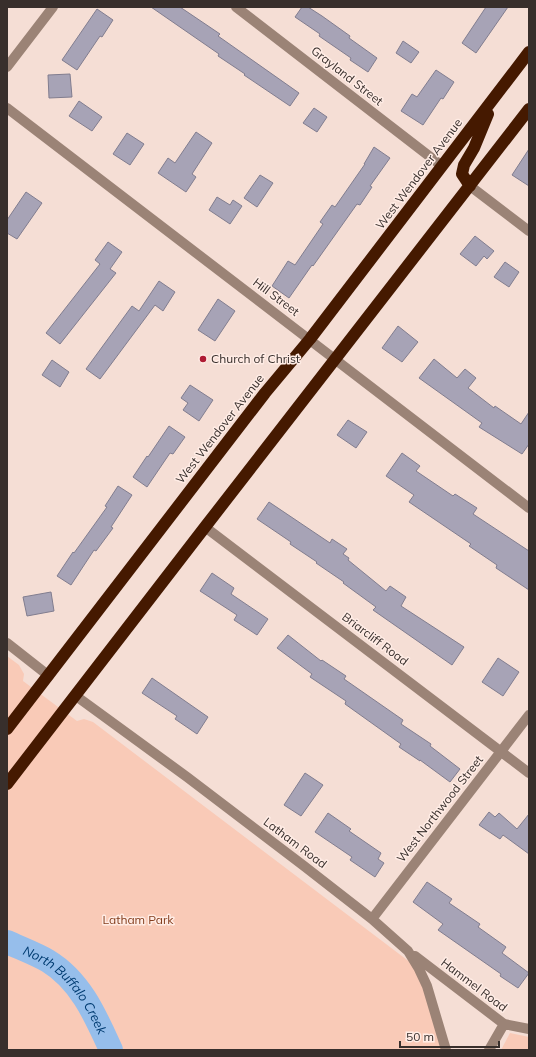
<svg xmlns="http://www.w3.org/2000/svg" width="536" height="1057" font-family="Mulish,sans-serif">
	<rect width="100%" height="100%" fill="#f5ded5"/>
	<!-- green -->
	<path fill="#f9cab7" d="M 7,656 L 19,665 L 24,674 L 23,681 L 77,721 L 84,719 L 93,722 L 419,969 L 446,1050 L 7,1050 Z
		M 510,1033 L 529,1037 L 529,1050 L 501,1050 Z"/>
	<g fill="none" stroke-linecap="round" stroke-linejoin="round">
		<!-- river -->
		<path stroke="#96beeb" stroke-width="24" id="s1" d="M 7,942 C 20,948 36,954 48,961 C 81,981 96,1017 111,1050"/>
	</g>
	<!-- building -->
	<path fill="#a7a3b6" stroke="#817d8f" d="M 151,7 L 180,7 L 220,34 L 218,36 L 299,93 L 290,106 L 244,75 L 245,74 L 218,56 L 219,54 Z
		M 302,7 L 308,7 L 322,16 L 350,36 L 349,38 L 377,58 L 368,72 L 350,60 L 351,58 L 319,36 L 320,34 L 295,17 Z
		M 486,7 L 508,7 L 476,53 L 462,43 Z
		M 97,9 L 113,20 L 102,37 L 100,36 L 77,70 L 62,60 Z
		M 403,41 L 419,52 L 411,63 L 396,53 Z
		M 436,70 L 454,82 L 443,99 L 441,98 L 423,125 L 401,111 L 412,94 L 417,97 Z
		M 70,74 L 72,97 L 49,98 L 48,75 Z
		M 79,101 L 102,117 L 92,131 L 69,116 Z
		M 314,108 L 327,117 L 317,132 L 303,123 Z
		M 196,132 L 212,143 L 192,174 L 196,177 L 186,192 L 158,173 L 168,158 L 175,163 Z
		M 127,133 L 144,144 L 130,165 L 113,154 Z
		M 374,147 L 390,158 L 370,186 L 372,187 L 360,205 L 357,204 L 313,266 L 312,265 L 289,298 L 272,286 L 288,261 L 295,265 L 323,224 L 320,222 L 332,205 L 335,207 L 365,164 L 364,164 Z
		M 529,149 L 529,186 L 512,175 Z
		M 260,175 L 273,183 L 257,207 L 244,198 Z
		M 26,192 L 42,203 L 17,239 L 7,233 L 7,220 Z
		M 217,197 L 230,205 L 233,200 L 242,206 L 230,224 L 209,210 Z
		M 475,236 L 494,251 L 487,259 L 484,256 L 476,266 L 460,254 Z
		M 108,242 L 122,252 L 110,269 L 116,273 L 60,344 L 46,333 L 100,264 L 95,260 Z
		M 505,262 L 519,272 L 509,287 L 494,277 Z
		M 159,281 L 175,292 L 163,311 L 155,305 L 100,379 L 86,369 L 132,306 L 139,311 Z
		M 218,299 L 235,311 L 215,341 L 198,330 Z
		M 398,326 L 418,342 L 402,362 L 382,348 Z
		M 434,359 L 457,378 L 465,369 L 476,378 L 468,388 L 494,408 L 495,406 L 521,424 L 529,412 L 529,444 L 522,454 L 479,427 L 482,423 L 419,378 Z
		M 52,360 L 69,372 L 60,387 L 42,375 Z
		M 190,385 L 213,400 L 199,421 L 183,410 L 188,403 L 181,398 Z
		M 348,420 L 367,432 L 356,448 L 337,435 Z
		M 169,426 L 185,437 L 173,454 L 170,453 L 147,487 L 133,477 L 147,456 L 148,457 Z
		M 402,453 L 420,466 L 416,471 L 453,496 L 455,494 L 477,508 L 473,514 L 529,551 L 529,590 L 496,568 L 497,565 L 469,546 L 471,544 L 409,502 L 414,495 L 386,476 Z
		M 118,486 L 132,495 L 111,527 L 113,528 L 96,551 L 94,550 L 71,585 L 57,576 L 73,552 L 74,553 L 107,507 L 105,506 Z
		M 269,502 L 330,543 L 332,539 L 347,549 L 343,554 L 349,558 L 348,560 L 386,591 L 390,586 L 406,597 L 401,606 L 464,647 L 452,665 L 373,610 L 376,607 L 343,583 L 344,582 L 316,563 L 317,562 L 290,544 L 291,542 L 257,519 Z
		M 212,573 L 234,588 L 231,594 L 268,619 L 257,635 L 234,620 L 237,615 L 200,591 Z
		M 51,592 L 54,611 L 27,616 L 23,597 Z
		M 288,635 L 321,661 L 322,660 L 346,676 L 344,679 L 403,720 L 401,724 L 431,744 L 430,746 L 460,769 L 450,782 L 420,760 L 420,761 L 399,747 L 401,744 L 345,704 L 346,701 L 310,677 L 312,674 L 277,648 Z
		M 498,658 L 519,672 L 503,696 L 482,682 Z
		M 152,678 L 208,717 L 197,734 L 175,719 L 177,716 L 142,693 Z
		M 305,773 L 323,785 L 301,816 L 284,805 Z
		M 489,812 L 495,817 L 499,813 L 517,829 L 529,814 L 529,854 L 503,835 L 500,839 L 479,825 Z
		M 328,813 L 351,829 L 349,831 L 381,853 L 378,859 L 384,863 L 375,877 L 350,860 L 352,857 L 315,832 Z
		M 427,882 L 452,899 L 449,903 L 480,924 L 478,927 L 506,947 L 502,953 L 529,973 L 518,988 L 500,976 L 501,974 L 438,930 L 443,924 L 413,902 Z"/>
	<g fill="none" stroke-linecap="round" stroke-linejoin="round">
		<!-- minor -->
		<path stroke="#9b8376" stroke-width="10" d="M 236,7 L 442,166
			M 7,67 L 53,7
			M 7,108 L 529,508
			M 470,186 L 529,231
			M 205,527 L 529,773
			M 7,643 L 49,676
			M 76,696 L 187,777 L 304,866 L 372,919 L 408,951 L 419,969 L 427,986 L 446,1050
			M 372,919 L 529,715
			M 415,956 L 504,1024 L 529,1029
			M 489,1050 L 504,1024"/>
		<!-- highway -->
		<path stroke="#451900" stroke-width="12" d="M 470,186 L 462,174 L 464,165 L 474,148 L 488,114
			M 7,729 L 265,393 L 310,339 L 529,52
			M 7,784 L 205,527 L 529,109"/>
	</g>
	<!-- markers -->
	<circle fill="#ae1a33" stroke="#ffece5" stroke-width="1.5" cx="203" cy="359" r="4"/>
	<g text-anchor="middle" stroke-width="3" stroke-linejoin="round" paint-order="stroke">
		<!-- street labels -->
		<g font-size="12" fill="#382f2c" stroke="#ffece5">
			<text transform="translate(347 76) rotate(38)" y="4">Grayland Street</text>
			<text transform="translate(419 174) rotate(-53)" y="4">West Wendover Avenue</text>
			<text transform="translate(276 297) rotate(37)" y="4">Hill Street</text>
			<text transform="translate(220 429) rotate(-52)" y="4">West Wendover Avenue</text>
			<text transform="translate(375 639) rotate(37)" y="4">Briarcliff Road</text>
			<text transform="translate(440 809) rotate(-52)" y="4">West Northwood Street</text>
			<text transform="translate(295 843) rotate(37)" y="4">Latham Road</text>
			<text transform="translate(474 985) rotate(37)" y="4">Hammel Road</text>
		</g>
		<!-- poi labels -->
		<g font-size="12" fill="#382f2c" stroke="#ffece5" text-anchor="start">
			<text x="211" y="363">Church of Christ</text>
		</g>
		<!-- park labels -->
		<g font-size="12" fill="#843d1c" stroke="#ffece5">
			<text x="138" y="924">Latham Park</text>
		</g>
		<!-- water labels -->
		<g font-size="13" font-style="italic" fill="#003c72" stroke="#ffece5">
			<text dy="5" stroke="none"><textPath href="#s1" startOffset="78">North Buffalo Creek</textPath></text>
		</g>
	</g>
	<!-- border -->
	<rect width="536" height="1057" fill="none" stroke="#382f2c" stroke-width="16"/>
	<!-- scale -->
	<path d="M400 1041v6h99v-6" fill="none" stroke="#382f2c" stroke-width="2"/>
	<text x="406" y="1041" font-size="12" fill="#382f2c" stroke="#ffece5" stroke-width="3" paint-order="stroke">50 m</text>
</svg>
